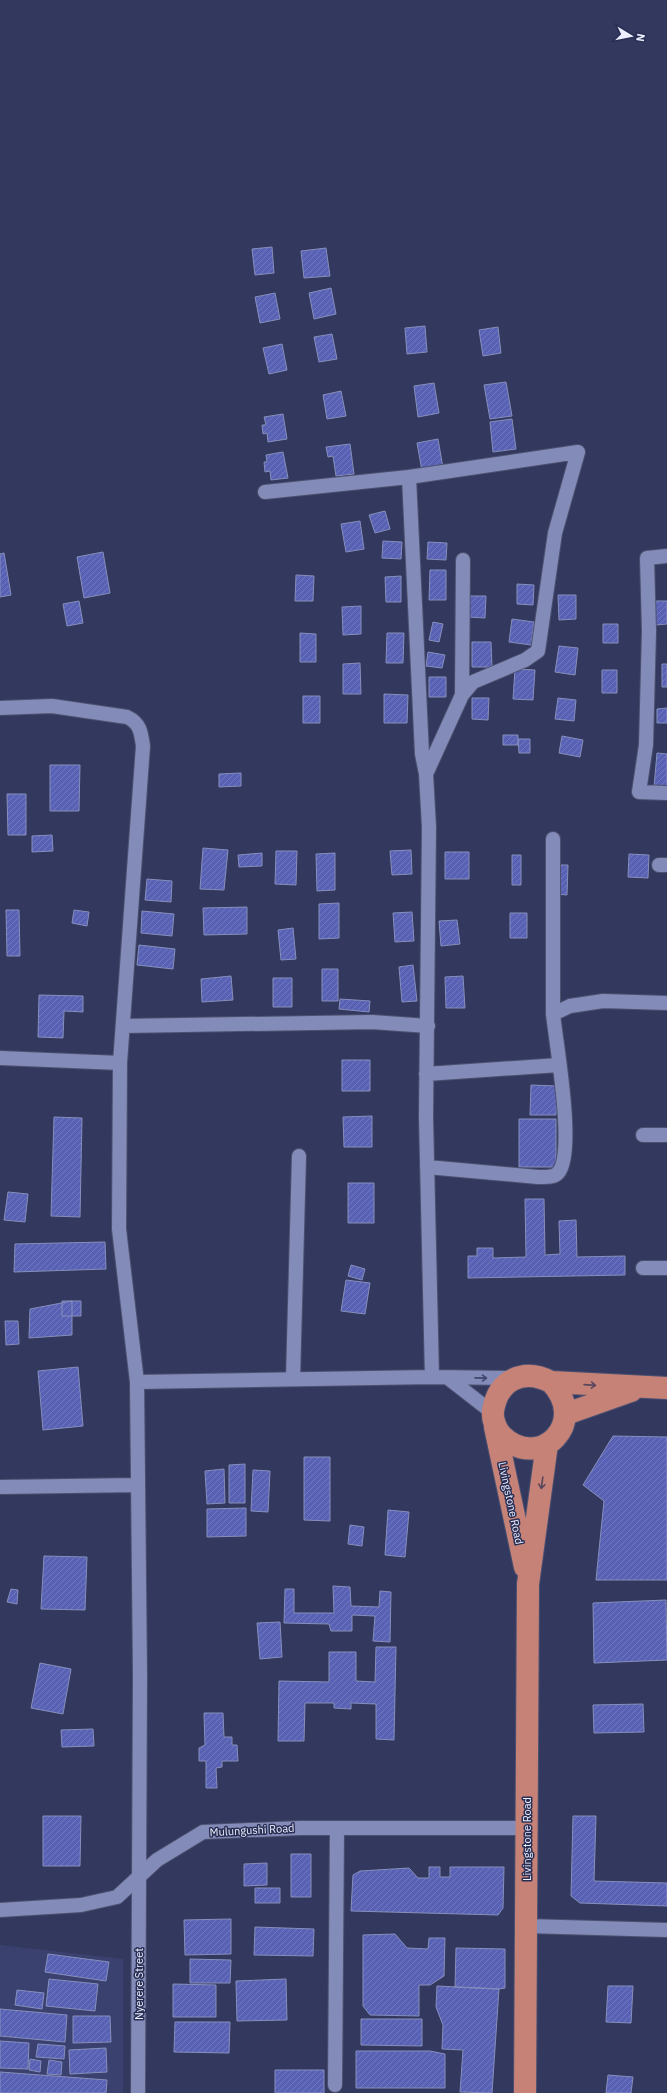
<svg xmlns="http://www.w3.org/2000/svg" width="667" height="2093" font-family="'IBM Plex Sans',sans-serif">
	<defs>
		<pattern id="building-hatch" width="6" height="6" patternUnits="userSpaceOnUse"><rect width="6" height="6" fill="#5861b4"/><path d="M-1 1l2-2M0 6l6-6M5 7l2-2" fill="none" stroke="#7078bf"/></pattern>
	</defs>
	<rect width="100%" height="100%" fill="#33385f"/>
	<!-- built -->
	<path fill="#3b416f" d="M 0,1945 L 123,1959 L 123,2093 L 0,2093 Z"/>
	<!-- building -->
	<path fill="url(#building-hatch)" stroke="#868fbb" d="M 272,247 L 274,273 L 255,275 L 252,249 Z
		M 326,248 L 330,276 L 304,278 L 301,251 Z
		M 331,288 L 336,314 L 314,319 L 309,293 Z
		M 275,293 L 280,319 L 260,323 L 255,297 Z
		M 425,326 L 427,352 L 407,354 L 405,328 Z
		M 498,327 L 501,353 L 483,356 L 479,330 Z
		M 332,334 L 337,359 L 319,362 L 314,337 Z
		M 282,344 L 287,370 L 269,374 L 263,348 Z
		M 506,382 L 512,416 L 490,419 L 484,385 Z
		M 434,383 L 439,413 L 418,417 L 414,386 Z
		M 341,391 L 346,416 L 327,419 L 323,395 Z
		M 283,414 L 287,439 L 268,442 L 267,433 L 263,434 L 262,425 L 266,425 L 264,417 Z
		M 512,419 L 516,449 L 493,452 L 490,422 Z
		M 438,439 L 443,468 L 422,471 L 417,443 Z
		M 350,444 L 354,474 L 336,476 L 333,456 L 328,457 L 326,447 Z
		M 283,452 L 288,478 L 271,480 L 270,471 L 265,472 L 264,462 L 267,462 L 266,455 Z
		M 385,511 L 390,529 L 375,533 L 369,515 Z
		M 360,521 L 364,549 L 346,552 L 341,524 Z
		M 383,541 L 402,542 L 401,559 L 382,558 Z
		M 428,542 L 447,543 L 446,560 L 427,559 Z
		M 103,552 L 110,593 L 84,598 L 77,557 Z
		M 4,553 L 11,595 L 0,597 L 0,554 Z
		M 430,570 L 446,570 L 446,600 L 429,600 Z
		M 296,575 L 314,576 L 313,601 L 295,601 Z
		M 401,576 L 401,602 L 386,602 L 385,577 Z
		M 517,584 L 534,585 L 533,605 L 517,604 Z
		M 558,595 L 576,595 L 576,619 L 559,620 Z
		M 469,596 L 486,596 L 485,618 L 468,617 Z
		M 79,601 L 83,623 L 67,626 L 63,604 Z
		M 654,601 L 667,601 L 667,624 L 656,625 Z
		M 361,606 L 361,634 L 343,635 L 342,607 Z
		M 512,619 L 534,622 L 531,645 L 509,642 Z
		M 433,622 L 443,624 L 439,642 L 429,640 Z
		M 603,624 L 618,624 L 618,643 L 603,643 Z
		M 300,633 L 316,634 L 316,662 L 300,662 Z
		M 387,633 L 404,633 L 403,663 L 386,663 Z
		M 472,642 L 491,642 L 492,667 L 472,667 Z
		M 559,646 L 578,648 L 575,675 L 555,672 Z
		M 428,652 L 445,655 L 442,668 L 426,666 Z
		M 360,663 L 361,694 L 343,694 L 343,664 Z
		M 662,664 L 667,664 L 667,687 L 662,687 Z
		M 515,669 L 535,670 L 533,700 L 513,699 Z
		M 602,670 L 617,670 L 617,693 L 602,693 Z
		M 429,677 L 446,677 L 446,697 L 429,697 Z
		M 384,694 L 408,695 L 407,723 L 384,723 Z
		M 303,696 L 320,696 L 320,723 L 303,723 Z
		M 472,698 L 489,698 L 488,720 L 472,719 Z
		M 558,698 L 576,700 L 574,721 L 555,719 Z
		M 667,708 L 667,723 L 657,723 L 657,709 Z
		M 503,735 L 518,735 L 518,745 L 503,745 Z
		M 562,736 L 583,740 L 580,757 L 559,753 Z
		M 518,739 L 530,739 L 530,753 L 519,753 Z
		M 657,753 L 667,754 L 667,788 L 654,787 Z
		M 50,765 L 80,765 L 79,811 L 50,811 Z
		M 241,773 L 241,786 L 219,787 L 219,774 Z
		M 7,794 L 26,794 L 26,835 L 8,835 Z
		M 52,835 L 53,851 L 32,852 L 32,836 Z
		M 203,848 L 228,850 L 224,890 L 200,889 Z
		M 411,850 L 412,874 L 392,875 L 390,851 Z
		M 276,851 L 297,851 L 296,885 L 275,884 Z
		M 445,852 L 469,852 L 469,879 L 445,879 Z
		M 262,853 L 262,866 L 239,867 L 238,855 Z
		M 335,853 L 335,890 L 317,891 L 316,854 Z
		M 629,854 L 649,855 L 648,878 L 628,877 Z
		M 512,855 L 521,855 L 521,885 L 512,885 Z
		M 556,865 L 568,865 L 567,895 L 555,894 Z
		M 147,879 L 172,881 L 171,902 L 145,900 Z
		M 339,903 L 339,938 L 319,939 L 319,904 Z
		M 247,907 L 247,934 L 204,935 L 203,908 Z
		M 6,910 L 19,910 L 20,956 L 7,956 Z
		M 74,910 L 89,912 L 87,926 L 72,923 Z
		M 142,911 L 174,914 L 172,936 L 141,933 Z
		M 412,912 L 414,941 L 395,942 L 393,913 Z
		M 510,913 L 527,913 L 527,938 L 510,938 Z
		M 457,920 L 460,944 L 441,946 L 439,921 Z
		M 293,928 L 296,959 L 281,960 L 278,930 Z
		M 139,945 L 175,949 L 173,969 L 137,965 Z
		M 413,965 L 417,1001 L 402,1002 L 399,967 Z
		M 322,969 L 338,969 L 338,1001 L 322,1001 Z
		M 231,976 L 233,1000 L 202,1002 L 201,979 Z
		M 463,976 L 465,1008 L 446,1008 L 445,977 Z
		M 273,978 L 292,978 L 292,1007 L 273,1007 Z
		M 39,995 L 83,996 L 83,1012 L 64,1011 L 63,1038 L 38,1037 Z
		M 340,999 L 370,1001 L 369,1012 L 339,1009 Z
		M 342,1060 L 370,1060 L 370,1091 L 342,1091 Z
		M 531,1085 L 557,1086 L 556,1115 L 530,1115 Z
		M 372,1116 L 372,1147 L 344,1147 L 343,1117 Z
		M 54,1117 L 82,1118 L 80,1217 L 51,1216 Z
		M 519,1119 L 556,1119 L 556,1167 L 519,1167 Z
		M 348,1183 L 374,1183 L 374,1223 L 348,1223 Z
		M 8,1192 L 28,1194 L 25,1222 L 4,1220 Z
		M 525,1199 L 544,1199 L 545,1255 L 560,1254 L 559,1221 L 576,1220 L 577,1257 L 625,1256 L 625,1275 L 468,1278 L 468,1256 L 477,1256 L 477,1248 L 493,1248 L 493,1258 L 526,1257 Z
		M 105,1242 L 106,1269 L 14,1272 L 15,1244 Z
		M 351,1265 L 365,1269 L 362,1280 L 348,1276 Z
		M 346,1280 L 370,1283 L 365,1314 L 341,1311 Z
		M 62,1301 L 81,1301 L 81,1316 L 62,1316 Z
		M 72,1301 L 72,1335 L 29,1338 L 30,1309 Z
		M 5,1321 L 18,1321 L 19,1344 L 6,1345 Z
		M 78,1367 L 83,1426 L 43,1430 L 38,1371 Z
		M 613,1436 L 667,1437 L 667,1580 L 596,1580 L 604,1501 L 583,1485 Z
		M 304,1457 L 330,1457 L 330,1521 L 304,1520 Z
		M 245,1464 L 245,1503 L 229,1503 L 229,1465 Z
		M 224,1469 L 225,1503 L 207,1504 L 205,1471 Z
		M 253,1470 L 270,1471 L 268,1512 L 251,1511 Z
		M 246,1508 L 246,1536 L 207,1537 L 207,1509 Z
		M 388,1510 L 409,1512 L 405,1557 L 385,1555 Z
		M 350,1525 L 364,1527 L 362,1546 L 348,1544 Z
		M 44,1556 L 87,1557 L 85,1610 L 41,1609 Z
		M 333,1586 L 350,1587 L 351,1606 L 379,1607 L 380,1591 L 391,1592 L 390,1642 L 373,1641 L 375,1616 L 352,1615 L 352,1631 L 331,1631 L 329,1624 L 284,1623 L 285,1589 L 294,1589 L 294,1613 L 334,1613 Z
		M 11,1589 L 18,1590 L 17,1604 L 7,1602 Z
		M 666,1600 L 667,1660 L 594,1663 L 593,1603 Z
		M 280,1622 L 282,1657 L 260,1659 L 257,1623 Z
		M 376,1647 L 396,1647 L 394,1740 L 376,1739 L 376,1704 L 351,1703 L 351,1709 L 334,1708 L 334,1703 L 305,1703 L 304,1741 L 278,1741 L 279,1681 L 329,1682 L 329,1652 L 356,1652 L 356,1681 L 375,1682 Z
		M 40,1663 L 71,1669 L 63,1714 L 31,1708 Z
		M 643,1704 L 644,1732 L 594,1733 L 593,1705 Z
		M 204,1713 L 223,1713 L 224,1737 L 232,1737 L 232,1745 L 237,1745 L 238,1761 L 222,1761 L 222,1767 L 216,1768 L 217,1788 L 206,1788 L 206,1761 L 199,1761 L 199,1748 L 205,1745 Z
		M 93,1729 L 94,1746 L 62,1747 L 61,1730 Z
		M 43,1816 L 81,1816 L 80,1866 L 43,1866 Z
		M 573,1816 L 596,1816 L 594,1881 L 667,1883 L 667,1906 L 580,1903 L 571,1896 Z
		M 291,1854 L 311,1854 L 311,1897 L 291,1897 Z
		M 267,1863 L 267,1885 L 244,1886 L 244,1864 Z
		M 429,1867 L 440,1867 L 440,1877 L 450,1877 L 450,1867 L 504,1867 L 503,1908 L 498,1915 L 351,1911 L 353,1875 L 360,1871 L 409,1868 L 418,1878 L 429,1878 Z
		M 255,1888 L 280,1888 L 280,1903 L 255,1903 Z
		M 231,1919 L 231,1954 L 185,1955 L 184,1920 Z
		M 255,1927 L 314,1929 L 313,1956 L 254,1955 Z
		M 395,1934 L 407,1948 L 428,1949 L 429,1938 L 445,1938 L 444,1976 L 430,1985 L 419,1985 L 419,2016 L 370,2015 L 363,2006 L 363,1935 Z
		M 456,1948 L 505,1949 L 505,1988 L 499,1989 L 455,1987 Z
		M 48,1954 L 109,1962 L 106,1981 L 45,1972 Z
		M 190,1959 L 231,1960 L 230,1983 L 190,1983 Z
		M 49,1979 L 98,1984 L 95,2011 L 46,2006 Z
		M 286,1979 L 287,2020 L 237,2021 L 236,1981 Z
		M 173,1984 L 216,1985 L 216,2017 L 173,2017 Z
		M 437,1986 L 499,1989 L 492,2093 L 460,2092 L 463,2050 L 442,2049 L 443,2025 L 436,2007 Z
		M 608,1986 L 633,1986 L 631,2023 L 606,2022 Z
		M 17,1990 L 44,1993 L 42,2009 L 15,2005 Z
		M 0,2009 L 67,2015 L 65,2042 L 0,2036 Z
		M 73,2016 L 110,2016 L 111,2042 L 73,2043 Z
		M 361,2019 L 422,2019 L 422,2046 L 361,2045 Z
		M 175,2022 L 230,2022 L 229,2053 L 174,2052 Z
		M 0,2041 L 29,2043 L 28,2069 L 0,2068 Z
		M 38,2044 L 65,2046 L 64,2059 L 36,2057 Z
		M 106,2048 L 107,2072 L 70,2074 L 69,2050 Z
		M 356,2051 L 430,2051 L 445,2054 L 445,2088 L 356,2088 Z
		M 30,2059 L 41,2061 L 40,2072 L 29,2070 Z
		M 49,2060 L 62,2062 L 61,2075 L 47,2074 Z
		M 275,2070 L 324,2070 L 324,2093 L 275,2093 Z
		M 0,2072 L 107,2080 L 106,2093 L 0,2093 Z
		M 608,2075 L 633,2077 L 631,2093 L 606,2093 Z"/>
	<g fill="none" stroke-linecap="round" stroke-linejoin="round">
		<defs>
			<path id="minor" d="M 265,492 L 409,477
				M 667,556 L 647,558 L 649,631 L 646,745 L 639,792 L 667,793
				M 462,695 L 463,560
				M 0,708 L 52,706 L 127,717 C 140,723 141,732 143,746 L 120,1063 L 119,1229 L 137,1382 L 140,1675 L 138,2093
				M 426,774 L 462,695 L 473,682 L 525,660 L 538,651 L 555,533 L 578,452 L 409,477 L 422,754 L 426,774 L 429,827 L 426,1117 L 432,1377
				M 659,865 L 667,865
				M 553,1014 L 553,839
				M 123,1026 L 372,1022 L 428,1026
				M 0,1058 L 120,1063
				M 426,1074 L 559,1065
				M 643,1135 L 667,1135
				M 427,1167 L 538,1177 C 545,1177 553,1178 558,1173 C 576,1154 556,1043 553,1014 L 570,1006 L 603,1001 L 667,1003
				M 643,1268 L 667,1268
				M 448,1378 L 493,1413
				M 293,1379 L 299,1156
				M 137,1382 L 432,1377 L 515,1378
				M 0,1487 L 137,1485
				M 0,1910 L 81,1905 L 117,1897 L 157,1860 L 203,1832 L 300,1828 L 527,1828
				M 526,1926 L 667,1930
				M 335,2085 L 337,1828"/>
			<path id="trunk" d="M 551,1382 C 590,1423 539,1472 502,1436 C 496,1430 492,1419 493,1411 C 498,1379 524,1368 551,1382 L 667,1388
				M 566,1414 L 631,1391
				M 495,1427 L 525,1567
				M 525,2093 L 528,1584 L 547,1444"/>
		</defs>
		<!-- minor casing -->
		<use href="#minor" stroke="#4d5170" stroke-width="16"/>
		<!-- trunk casing -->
		<use href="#trunk" stroke="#4d5170" stroke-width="24"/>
		<!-- minor -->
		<use href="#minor" stroke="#838cb8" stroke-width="14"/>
		<!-- trunk -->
		<use href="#trunk" stroke="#c78277" stroke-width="22"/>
	</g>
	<!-- one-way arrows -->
	<defs><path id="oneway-shaft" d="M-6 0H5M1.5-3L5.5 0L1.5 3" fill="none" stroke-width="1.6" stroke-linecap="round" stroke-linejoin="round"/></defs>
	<use stroke="#40466d" href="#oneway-shaft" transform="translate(481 1378) rotate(1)"/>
	<g stroke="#58475e">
		<use href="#oneway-shaft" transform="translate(590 1385) rotate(4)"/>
		<use href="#oneway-shaft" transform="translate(542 1483) rotate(98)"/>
	</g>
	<g text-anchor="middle" stroke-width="3" stroke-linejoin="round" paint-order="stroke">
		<!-- street labels -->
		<g font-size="11" fill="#eceffe" stroke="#292e54">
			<text transform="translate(511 1503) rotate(78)" y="4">Livingstone Road</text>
			<text transform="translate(252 1830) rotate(-3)" y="4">Mulungushi Road</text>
			<text transform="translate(527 1839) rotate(-90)" y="4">Livingstone Road</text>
			<text transform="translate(139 1984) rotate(-90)" y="4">Nyerere Street</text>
		</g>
	</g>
	<!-- north arrow -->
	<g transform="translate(631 36) rotate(100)" stroke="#292e54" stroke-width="3" paint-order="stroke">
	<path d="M0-3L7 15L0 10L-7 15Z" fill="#eceffe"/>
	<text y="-6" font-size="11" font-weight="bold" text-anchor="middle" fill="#eceffe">N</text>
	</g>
</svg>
